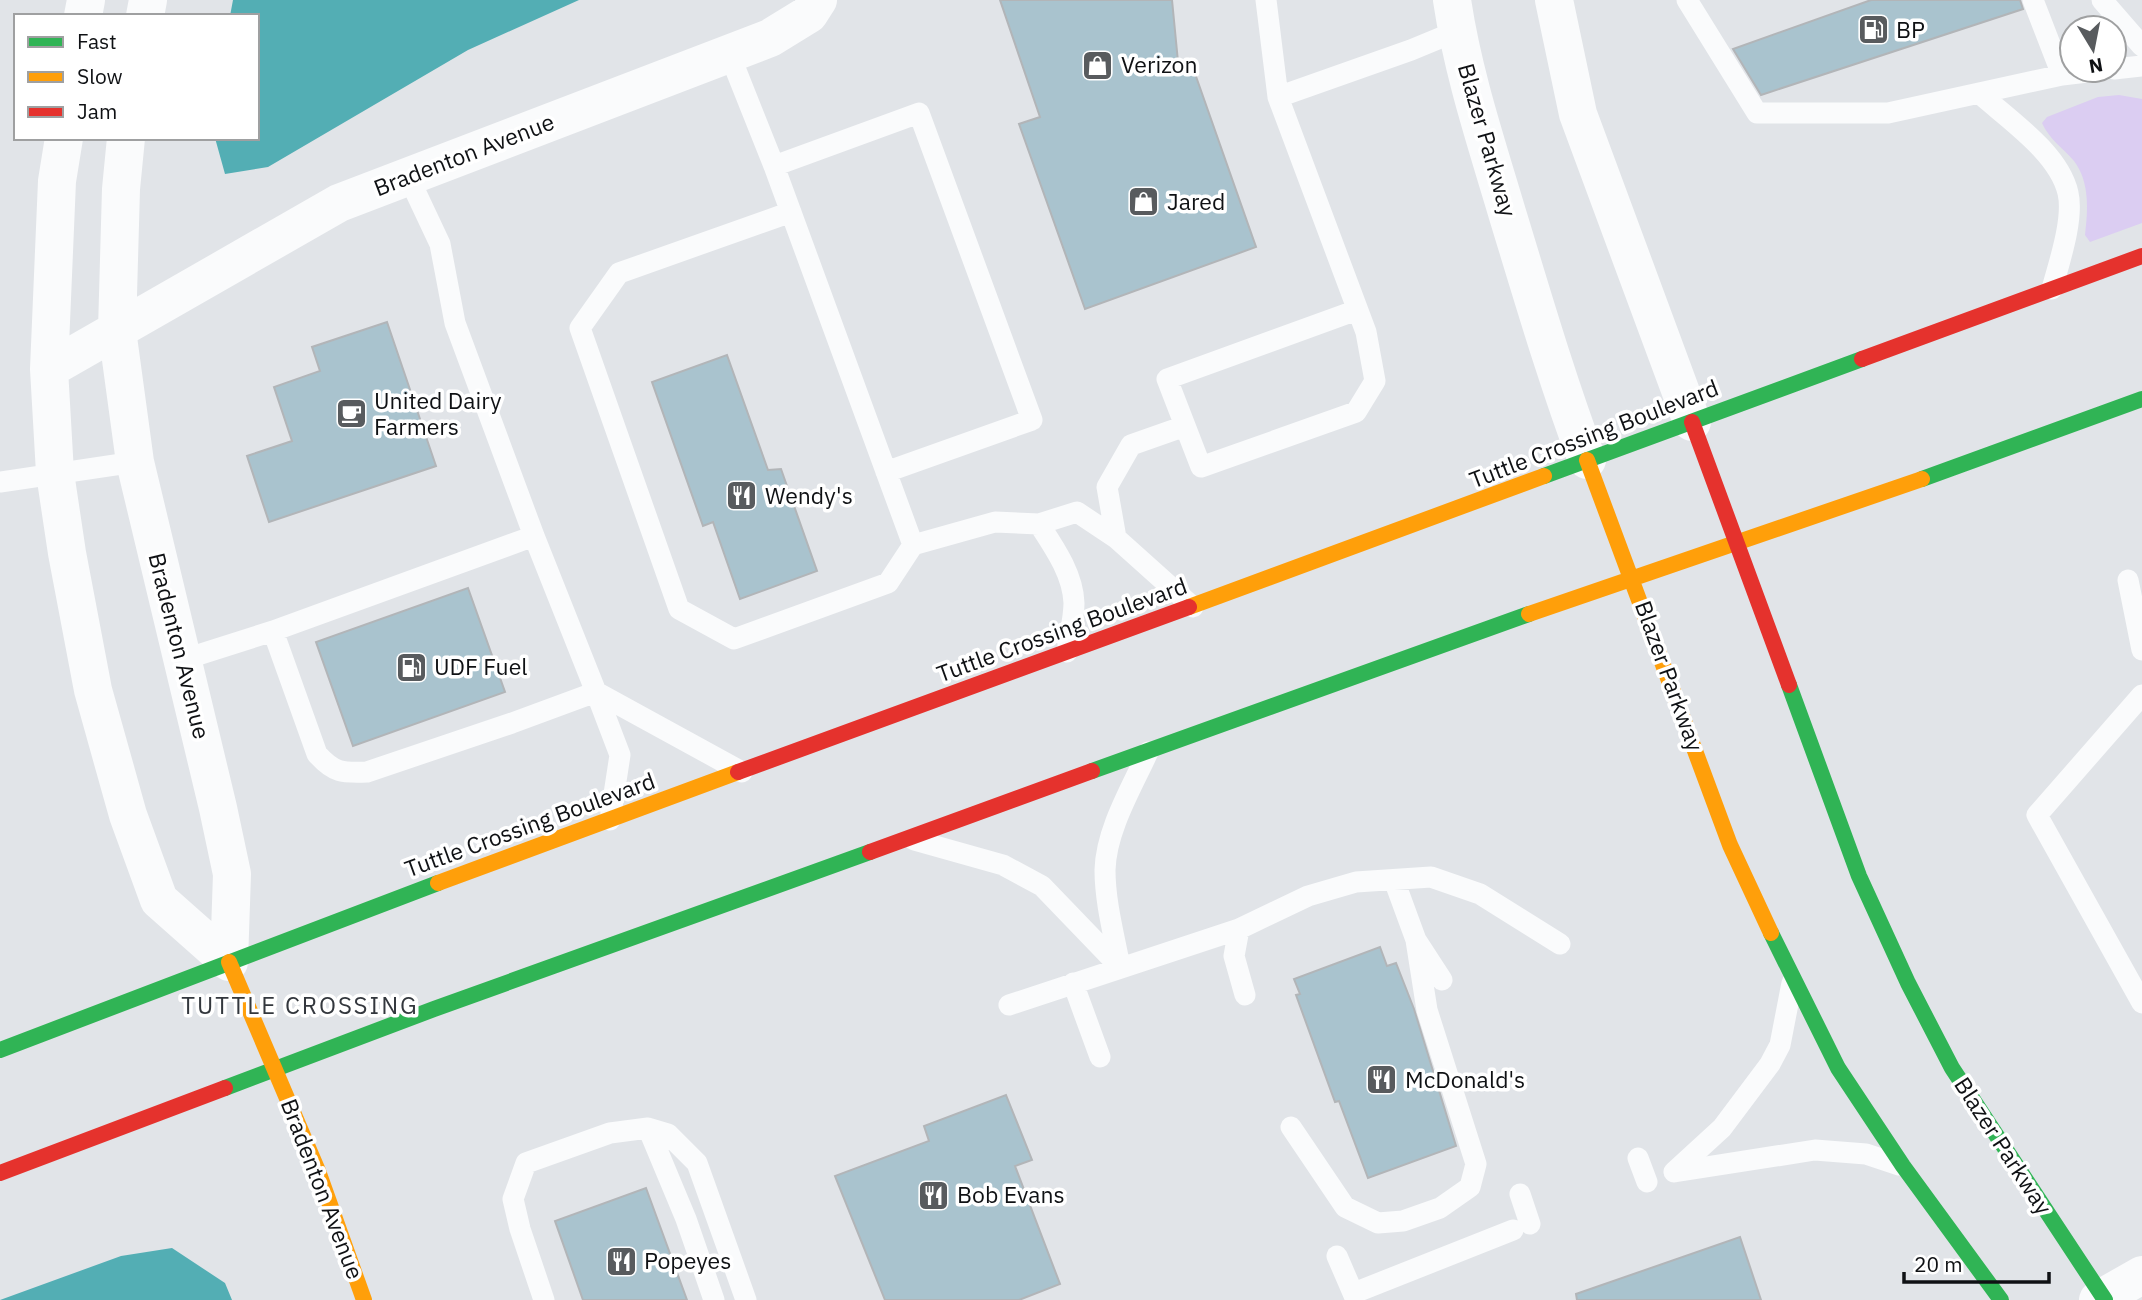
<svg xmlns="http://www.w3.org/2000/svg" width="2142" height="1300" font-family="'IBM Plex Sans',sans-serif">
	<rect width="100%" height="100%" fill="#e1e4e8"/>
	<!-- green -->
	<path fill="#dbcdf2" d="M 2119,95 L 2142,99 L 2142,223 L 2090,242 L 2085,235 C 2088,211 2090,182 2074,161 C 2063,148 2049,139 2042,123 L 2047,117 L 2098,97 Z"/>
	<!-- water -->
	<path fill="#53aeb4" d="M 233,0 L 579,0 L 468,50 L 268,167 L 225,174 L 215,138 L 257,138 L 257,16 L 230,16 Z
		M 172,1248 L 225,1283 L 232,1300 L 0,1300 L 121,1256 Z"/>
	<!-- building -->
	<path fill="#a9c3ce" stroke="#b2b5b8" stroke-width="2" d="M 1000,0 L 1172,0 L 1179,72 L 1193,68 L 1256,247 L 1085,309 L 1019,124 L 1040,117 Z
		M 1871,0 L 2020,0 L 2023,9 L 1761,95 L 1733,49 Z
		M 387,322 L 436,466 L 269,522 L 247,456 L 292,441 L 274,387 L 320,371 L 312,347 Z
		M 727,355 L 768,470 L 781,469 L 817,571 L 740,599 L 713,522 L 703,526 L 652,382 Z
		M 468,588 L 505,692 L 353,746 L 316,642 Z
		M 1380,947 L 1387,966 L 1396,963 L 1414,1009 L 1456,1146 L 1368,1178 L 1339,1101 L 1335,1102 L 1296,995 L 1300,994 L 1294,979 Z
		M 1006,1095 L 1032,1160 L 1015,1166 L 1060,1284 L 1019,1300 L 885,1300 L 835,1176 L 929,1141 L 924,1126 Z
		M 646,1188 L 687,1300 L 583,1300 L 555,1221 Z
		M 1740,1237 L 1761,1300 L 1577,1300 L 1576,1294 Z"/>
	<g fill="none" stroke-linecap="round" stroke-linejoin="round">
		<!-- lane -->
		<path stroke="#fafbfc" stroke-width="21" d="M 1266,0 L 1278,97 L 1366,332 L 1375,381 L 1356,412 L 1201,467 L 1167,379 L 1357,310
			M 1687,0 L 1757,113 L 1888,113 L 2062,75 L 2104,70
			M 2033,0 L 2062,75
			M 2102,0 L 2142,46
			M 729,53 L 774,166 L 913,545
			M 2114,69 L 2142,66
			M 1979,93 C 2008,119 2059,153 2068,193 C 2074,219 2059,263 2052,289
			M 1278,97 L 1411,50 L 1457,31
			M 774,166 L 919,113 L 1032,420 L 886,472
			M 791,212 L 619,273 L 580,328 L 679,609 L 734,639 L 888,583 L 913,545 L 995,522 L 1039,524 L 1077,512 L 1116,538 L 1193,607
			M 0,482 L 135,462
			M 1039,524 C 1054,547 1073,574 1074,603 C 1074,619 1069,637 1067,652
			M 1116,538 L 1107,487 L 1131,445 L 1185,426
			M 2128,580 L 2142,650
			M 273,631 L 534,536
			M 182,660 L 273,631 L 317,754 C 334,773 342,773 367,772 L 512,723 L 596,692 L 534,536 L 455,323 L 440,244 L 408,176
			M 2142,695 L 2037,815 L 2142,1003
			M 610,820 L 620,755 L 596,692 L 742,772
			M 914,840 L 1003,865 L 1042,886 L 1120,967 C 1114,935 1105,902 1105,870 C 1106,830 1132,787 1148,752
			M 1394,880 L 1416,940 L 1442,980
			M 1239,929 L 1234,956 L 1245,995
			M 1073,983 L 1100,1057
			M 1009,1005 L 1239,929 L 1308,896 L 1356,882 L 1431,877 L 1480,894 L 1560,944
			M 1291,1127 L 1345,1207 L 1378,1223 L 1403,1221 L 1440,1208 L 1470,1187 L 1476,1164 L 1427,1010 L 1416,940
			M 648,1128 L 686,1219 L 714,1300
			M 1638,1158 L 1647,1182
			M 1674,1172 L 1815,1150 L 1866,1154 L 1899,1165
			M 1674,1172 L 1722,1128 L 1770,1064 L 1780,1045 L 1792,983
			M 1520,1194 L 1530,1224
			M 1337,1256 L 1356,1300
			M 1354,1293 L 1513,1230
			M 544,1300 L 520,1229 L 513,1199 L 526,1163 L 610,1133 L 648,1128 L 668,1134 L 697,1163 L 746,1300"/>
		<!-- street -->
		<path stroke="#fafbfc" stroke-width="38" d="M 1452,0 C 1463,74 1487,145 1508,216 C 1533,298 1557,380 1587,460
			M 1554,0 L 1578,114 L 1692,422
			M 83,16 L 86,0
			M 145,16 L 148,0
			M 64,138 L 57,181 L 49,369 L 55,473 L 67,553 L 93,690 L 128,815 L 159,900 L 229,962
			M 126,138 L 121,189 L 117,330 L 135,462 L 218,808 L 232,874 L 229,962
			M 49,369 L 339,203 L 770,38 L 809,14 L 818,0
			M 2098,1300 L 2142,1275"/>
		<!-- fast -->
		<path stroke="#30b455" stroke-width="16" d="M 1544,476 L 1862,359
			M 1922,479 L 2142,399
			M 1789,685 L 1859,876 L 1908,983 L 1952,1068 L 2105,1300
			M 1092,771 L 1529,614
			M 1771,933 L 1838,1068 L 1903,1166 L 2001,1300
			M 0,1050 L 438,883
			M 225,1088 L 434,1009 L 870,852"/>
		<!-- slow -->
		<path stroke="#ff9f0a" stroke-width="16" d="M 1587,460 L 1730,845 L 1771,933
			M 1189,607 L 1544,476
			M 1529,614 L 1922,479
			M 438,883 L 738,772
			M 229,962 L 318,1171 L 364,1300"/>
		<!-- jam -->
		<path stroke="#e5322d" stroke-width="16" d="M 1862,359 L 2142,256
			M 1692,422 L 1789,685
			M 738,772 L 1189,607
			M 870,852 L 1092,771
			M 0,1173 L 225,1088"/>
	</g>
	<!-- icons -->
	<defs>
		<symbol id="fuel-square" viewBox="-11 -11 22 22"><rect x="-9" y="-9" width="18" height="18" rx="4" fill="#585b5e" stroke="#fff"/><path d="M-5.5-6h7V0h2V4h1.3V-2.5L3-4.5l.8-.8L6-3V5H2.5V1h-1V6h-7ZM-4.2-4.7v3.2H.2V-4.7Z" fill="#fff"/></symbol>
		<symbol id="shop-square" viewBox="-11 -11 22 22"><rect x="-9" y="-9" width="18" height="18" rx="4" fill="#585b5e" stroke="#fff"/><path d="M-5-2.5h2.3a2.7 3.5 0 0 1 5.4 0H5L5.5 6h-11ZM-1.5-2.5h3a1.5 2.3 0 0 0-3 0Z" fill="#fff"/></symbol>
		<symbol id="cafe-square" viewBox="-11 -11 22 22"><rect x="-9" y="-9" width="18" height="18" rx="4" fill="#585b5e" stroke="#fff"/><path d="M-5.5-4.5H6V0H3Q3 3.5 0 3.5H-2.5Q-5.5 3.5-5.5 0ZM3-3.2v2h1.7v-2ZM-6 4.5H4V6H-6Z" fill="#fff"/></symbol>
		<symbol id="restaurant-square" viewBox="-11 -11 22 22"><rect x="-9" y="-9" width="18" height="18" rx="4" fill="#585b5e" stroke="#fff"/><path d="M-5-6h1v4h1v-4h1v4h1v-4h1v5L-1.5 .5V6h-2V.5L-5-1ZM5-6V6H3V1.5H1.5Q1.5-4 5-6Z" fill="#fff"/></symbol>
	</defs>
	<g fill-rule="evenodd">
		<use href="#fuel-square" x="1856" y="12" width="35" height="35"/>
		<use href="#shop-square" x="1080" y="48" width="35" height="35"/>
		<use href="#shop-square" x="1126" y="184" width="35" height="35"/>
		<use href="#cafe-square" x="334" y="396" width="35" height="35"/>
		<use href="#restaurant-square" x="724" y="478" width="35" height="35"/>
		<use href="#fuel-square" x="394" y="650" width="35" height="35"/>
		<use href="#restaurant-square" x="1364" y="1062" width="35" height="35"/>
		<use href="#restaurant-square" x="916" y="1178" width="35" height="35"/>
		<use href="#restaurant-square" x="604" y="1244" width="35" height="35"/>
	</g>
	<g text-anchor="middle" stroke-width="7" stroke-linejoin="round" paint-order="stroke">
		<!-- poi labels -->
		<g font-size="23" fill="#0f1114" stroke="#fff" text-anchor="start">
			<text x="1896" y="38">BP</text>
			<text x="1121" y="73">Verizon</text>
			<text x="1167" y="210">Jared</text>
			<text x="374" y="409">United Dairy<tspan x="374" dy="26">Farmers</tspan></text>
			<text x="765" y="504">Wendy's</text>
			<text x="434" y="675">UDF Fuel</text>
			<text x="1405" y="1088">McDonald's</text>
			<text x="957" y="1203">Bob Evans</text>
			<text x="644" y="1269">Popeyes</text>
		</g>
		<!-- street labels -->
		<g font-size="23" fill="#0f1114" stroke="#fff">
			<text transform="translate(1487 140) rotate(74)" y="8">Blazer Parkway</text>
			<text transform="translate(464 155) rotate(-21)" y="8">Bradenton Avenue</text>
			<text transform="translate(1594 434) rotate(-21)" y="8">Tuttle Crossing Boulevard</text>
			<text transform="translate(1062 630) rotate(-20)" y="8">Tuttle Crossing Boulevard</text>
			<text transform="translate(179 646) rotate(76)" y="8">Bradenton Avenue</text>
			<text transform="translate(1669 676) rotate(70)" y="8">Blazer Parkway</text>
			<text transform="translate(530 825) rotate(-20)" y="8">Tuttle Crossing Boulevard</text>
			<text transform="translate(2003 1146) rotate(57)" y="8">Blazer Parkway</text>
			<text transform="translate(322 1189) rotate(69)" y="8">Bradenton Avenue</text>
		</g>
		<!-- neighbourhood labels -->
		<g font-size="24" letter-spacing="2" fill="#33373d" stroke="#fff">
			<text x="300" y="1014">TUTTLE CROSSING</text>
		</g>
	</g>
	<!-- legend -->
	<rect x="14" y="14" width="245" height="126" fill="#ffffff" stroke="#9fa0a1" stroke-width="2"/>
	<rect x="28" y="37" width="35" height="10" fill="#30b455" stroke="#9fa0a1" stroke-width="2"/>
	<text x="77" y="49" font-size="21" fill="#0f1114">Fast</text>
	<rect x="28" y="72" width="35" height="10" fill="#ff9f0a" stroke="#9fa0a1" stroke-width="2"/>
	<text x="77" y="84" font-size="21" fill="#0f1114">Slow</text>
	<rect x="28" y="107" width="35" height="10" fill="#e5322d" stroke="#9fa0a1" stroke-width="2"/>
	<text x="77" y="119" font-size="21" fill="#0f1114">Jam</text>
	<!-- north arrow -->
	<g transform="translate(2093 49) rotate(170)"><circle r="33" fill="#ffffff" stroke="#9fa0a1" stroke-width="2"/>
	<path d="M0-5L12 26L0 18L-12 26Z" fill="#585b5e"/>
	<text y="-10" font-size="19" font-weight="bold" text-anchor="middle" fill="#0f1114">N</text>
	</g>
	<!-- scale -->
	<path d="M1904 1272v10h145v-10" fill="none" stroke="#0f1114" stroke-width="3.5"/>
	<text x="1914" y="1272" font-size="21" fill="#0f1114" stroke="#ffffff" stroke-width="5" paint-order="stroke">20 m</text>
</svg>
